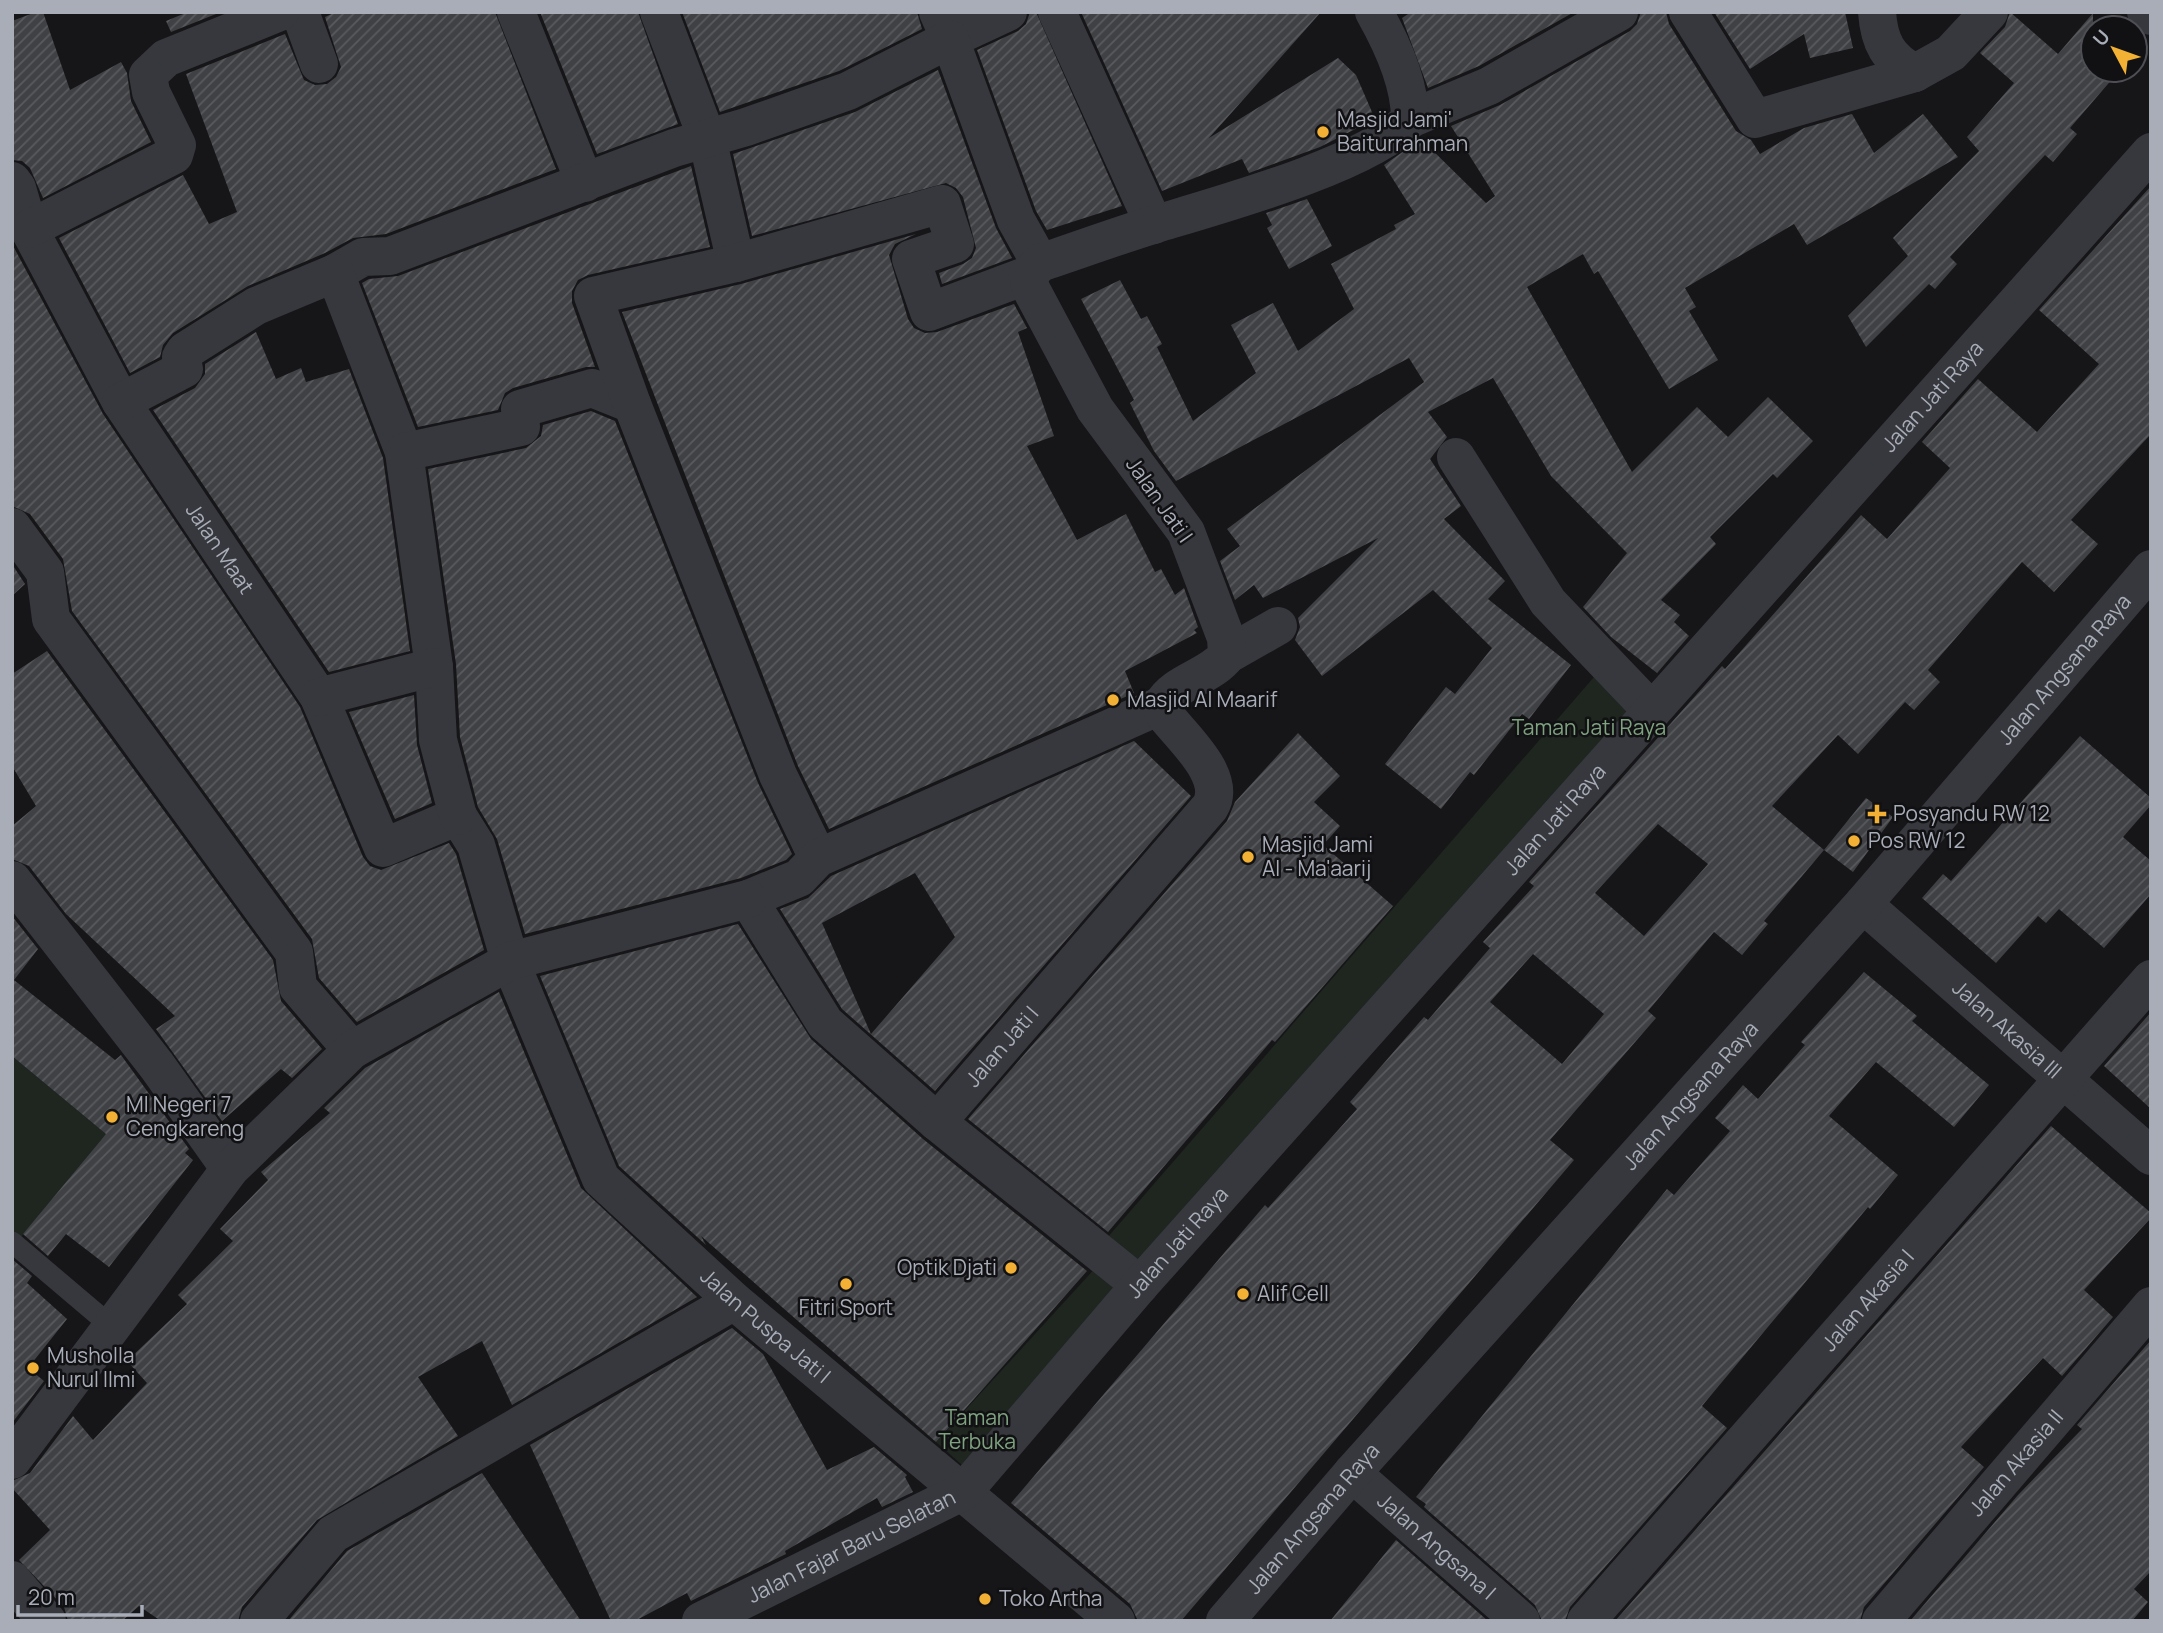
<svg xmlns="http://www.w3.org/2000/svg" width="2163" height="1633" font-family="Manrope,sans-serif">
	<defs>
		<pattern id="building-hatch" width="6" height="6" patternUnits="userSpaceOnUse" patternTransform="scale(1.75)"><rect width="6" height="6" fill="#404145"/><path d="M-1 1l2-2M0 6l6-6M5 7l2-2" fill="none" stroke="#595a5e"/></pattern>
	</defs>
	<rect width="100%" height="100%" fill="#161618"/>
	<!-- park -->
	<path fill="#1e261f" d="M 1594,677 L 1637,719 L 1137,1275 L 1100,1246 Z
		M 12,1056 L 106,1134 L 12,1248 Z
		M 1099,1264 L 1130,1288 L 970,1472 L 936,1442 Z"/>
	<!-- building -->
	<path fill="url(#building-hatch)" fill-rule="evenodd" d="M 36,12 L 43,12 L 70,90 L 121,62 L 127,73 L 131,101 L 151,142 L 43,198 L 30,168 L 22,161 L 12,160 L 12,21 Z
		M 188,12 L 221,12 L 171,32 L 166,21 Z
		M 336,12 L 495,12 L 556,169 L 386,234 L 353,238 L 325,253 L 248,286 L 173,333 L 163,345 L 160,357 L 130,373 L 59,238 L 183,175 L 209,224 L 237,212 L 186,74 L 285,34 L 304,80 L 315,85 L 327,84 L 336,77 L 341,67 L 325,17 Z
		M 540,12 L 638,12 L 678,124 L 597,154 Z
		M 682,12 L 917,12 L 922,29 L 839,71 L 720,112 Z
		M 1030,12 L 1036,12 L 1122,206 L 1047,230 L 1036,211 L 977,50 L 1018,31 L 1026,24 Z
		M 1081,12 L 1321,12 L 1209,138 L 1338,58 L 1356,75 L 1375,119 L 1320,147 L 1249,173 L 1242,159 L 1162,191 Z
		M 1411,12 L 1574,12 L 1479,66 L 1428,88 L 1402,18 Z
		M 1641,12 L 1666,12 L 1669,24 L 1736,131 L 1751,140 L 1760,154 L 1804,128 L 1852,114 L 1874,153 L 1923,114 L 1958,157 L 1807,245 L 1794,224 L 1685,288 L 1696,307 L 1689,311 L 1718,360 L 1669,389 L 1598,271 L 1594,274 L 1583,254 L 1527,287 L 1632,472 L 1697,407 L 1728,437 L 1768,397 L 1813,441 L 1777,478 L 1773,474 L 1710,537 L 1716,544 L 1661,600 L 1680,615 L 1674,622 L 1689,636 L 1657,673 L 1611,637 L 1583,607 L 1627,553 L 1551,476 L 1493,378 L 1428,412 L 1447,437 L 1430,459 L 1461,506 L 1444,519 L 1505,581 L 1488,599 L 1571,665 L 1529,719 L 1522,714 L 1474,775 L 1470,772 L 1441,809 L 1385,764 L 1446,687 L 1455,694 L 1492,648 L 1433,590 L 1322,676 L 1295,640 L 1300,627 L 1298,618 L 1378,538 L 1263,598 L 1254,585 L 1235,600 L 1220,561 L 1240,546 L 1227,529 L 1424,382 L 1409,358 L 1176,481 L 1154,451 L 1130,403 L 1134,400 L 1081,299 L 1120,280 L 1141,319 L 1147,316 L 1162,344 L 1157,347 L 1193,421 L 1256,373 L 1231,325 L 1273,303 L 1298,351 L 1354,309 L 1331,264 L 1396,229 L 1394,225 L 1415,214 L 1384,165 L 1421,139 L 1486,203 L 1495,196 L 1451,126 L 1500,105 L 1630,31 L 1637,24 Z
		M 1714,12 L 1845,12 L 1853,48 L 1810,58 L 1804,34 L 1750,69 Z
		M 2010,12 L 2058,54 L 2093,13 L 2093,70 L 2120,70 L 2070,128 L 2077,134 L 2053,162 L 2045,155 L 1950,257 L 1957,264 L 1935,289 L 1929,284 L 1866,347 L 1848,316 L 1908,256 L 1893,238 L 1979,151 L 1967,137 L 2014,83 L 1980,53 L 2005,27 Z
		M 938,70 L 996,228 L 1012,258 L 942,284 L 939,273 L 963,264 L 972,258 L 976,248 L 963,197 L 956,188 L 946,183 L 752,236 L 733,154 L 855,112 Z
		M 691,166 L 710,247 L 588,275 L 578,280 L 572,291 L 572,303 L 595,367 L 586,367 L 513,388 L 505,393 L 498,410 L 418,427 L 362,283 L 369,279 L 398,276 Z
		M 2151,186 L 2151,434 L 2071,520 L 2098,544 L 2054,592 L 2022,562 L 1928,670 L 1940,682 L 1914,710 L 1905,702 L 1858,754 L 1838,735 L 1772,806 L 1824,850 L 1764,921 L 1768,924 L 1742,955 L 1714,932 L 1648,1011 L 1656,1018 L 1550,1140 L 1574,1160 L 1181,1621 L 1138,1621 L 1130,1604 L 1011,1503 L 1265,1205 L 1268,1208 L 1357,1109 L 1350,1102 L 1424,1017 L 1428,1020 L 1490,948 L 1483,942 L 1534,886 L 1529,882 L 1722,666 L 1725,669 L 1861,515 L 1887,539 L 1950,468 L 1922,442 L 1978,379 L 2037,432 L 2099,364 L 2039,310 ZM 1658,824 L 1708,864 L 1644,936 L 1595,893 ZM 1533,954 L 1604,1014 L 1562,1064 L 1490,1002 Z
		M 1307,199 L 1332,246 L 1289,269 L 1267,228 L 1272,225 L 1266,213 Z
		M 916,234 L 895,244 L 889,255 L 908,319 L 914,328 L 925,333 L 937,332 L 1014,304 L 1027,328 L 1018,332 L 1054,436 L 1027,446 L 1077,540 L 1126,514 L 1155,572 L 1161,569 L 1175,595 L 1184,588 L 1198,627 L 1194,630 L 1197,633 L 1125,671 L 1134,693 L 829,829 L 798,766 L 622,312 L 741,284 Z
		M 12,244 L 103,414 L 300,707 L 363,857 L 370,866 L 381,870 L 449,843 L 456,854 L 484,950 L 357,1022 L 319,978 L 312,939 L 72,611 L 63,559 L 30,514 L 12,506 Z
		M 256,332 L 276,379 L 301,368 L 306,382 L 349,369 L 383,458 L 410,651 L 329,672 L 153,410 L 195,388 L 205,374 L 205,364 Z
		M 591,411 L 615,421 L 758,783 L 792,854 L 786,860 L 741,878 L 525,934 L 497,839 L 478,807 L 460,737 L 456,664 L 428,469 L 526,448 L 541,436 L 543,425 Z
		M 12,564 L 25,584 L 12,596 Z
		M 47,651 L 273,960 L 281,1001 L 322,1049 L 292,1078 L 281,1069 L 222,1121 L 156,1029 L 175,1016 L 66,914 L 29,866 L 12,859 L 12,826 L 36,806 L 12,766 L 12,674 Z
		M 414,695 L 417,745 L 432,803 L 395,819 L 349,712 Z
		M 1298,733 L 1340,776 L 1314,802 L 1340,826 L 1323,845 L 1393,906 L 1275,1042 L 1272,1040 L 1108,1232 L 968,1119 L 1227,821 L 1235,802 Z
		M 2080,736 L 2151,798 L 2151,805 L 2123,837 L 2151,861 L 2151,894 L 2104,948 L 2059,909 L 2046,923 L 2038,916 L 1996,963 L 1922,898 L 1943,874 L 1951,881 Z
		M 1134,741 L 1191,796 L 935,1091 L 842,1009 L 780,909 L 808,898 L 831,876 ZM 915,873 L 955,937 L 871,1034 L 822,923 Z
		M 1866,798 L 1893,817 L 1853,872 L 1824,850 Z
		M 12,916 L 38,949 L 14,980 L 115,1060 L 121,1055 L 189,1149 L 185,1153 L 193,1160 L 109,1267 L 66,1234 L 48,1256 L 23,1234 L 106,1134 L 12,1056 Z
		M 738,924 L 811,1039 L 923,1139 L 1087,1271 L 936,1442 L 701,1236 L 706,1245 L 619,1166 L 540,976 Z
		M 1864,972 L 1917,1016 L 1912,1021 L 1989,1085 L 1954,1127 L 1876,1062 L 1829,1116 L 1898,1175 L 1870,1209 L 1868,1207 L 1702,1406 L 1727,1428 L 1570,1607 L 1565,1621 L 1542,1621 L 1535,1605 L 1424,1507 L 1426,1504 L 1416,1497 L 1667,1189 L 1674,1195 L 1730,1131 L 1715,1118 L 1743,1085 L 1758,1099 L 1805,1045 L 1801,1042 Z
		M 499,992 L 581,1188 L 697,1297 L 512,1405 L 482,1341 L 418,1377 L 458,1436 L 317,1520 L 242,1607 L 238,1621 L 161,1621 L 139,1606 L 122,1621 L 68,1621 L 64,1607 L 19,1560 L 50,1530 L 12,1488 L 12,1481 L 30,1473 L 73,1416 L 93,1440 L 147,1383 L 127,1361 L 187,1304 L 178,1295 L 233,1241 L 220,1229 L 268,1180 L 261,1172 L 330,1113 L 324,1108 L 365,1068 Z
		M 2151,1012 L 2151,1109 L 2104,1066 Z
		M 2051,1126 L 2151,1213 L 2151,1218 L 2084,1290 L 2113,1317 L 2062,1376 L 2043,1358 L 1961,1447 L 1984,1467 L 1864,1607 L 1860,1621 L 1615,1621 Z
		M 12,1259 L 32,1276 L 27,1283 L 67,1319 L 28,1368 L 44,1381 L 12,1423 Z
		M 732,1328 L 763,1354 L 827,1470 L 874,1447 L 907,1475 L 905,1477 L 913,1492 L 882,1507 L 877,1498 L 785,1551 L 786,1554 L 691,1601 L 687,1593 L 635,1621 L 611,1621 L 530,1445 Z
		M 2151,1340 L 2151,1571 L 2134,1589 L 2148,1602 L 2132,1621 L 1910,1621 L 2018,1495 L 2082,1429 L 2077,1425 Z
		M 482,1473 L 581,1621 L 288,1621 L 347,1551 Z
		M 1396,1540 L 1488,1621 L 1330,1621 Z"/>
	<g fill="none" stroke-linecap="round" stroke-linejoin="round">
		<!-- service -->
		<path stroke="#37383d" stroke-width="21" d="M 12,1242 L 111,1326"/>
		<!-- minor -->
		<g stroke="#37383d" stroke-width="38">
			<path d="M 300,12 L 319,64"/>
			<path d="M 516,12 L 585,183"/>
			<path d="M 659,12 L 707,138 L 736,263"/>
			<path d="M 938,12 L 950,39 L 1008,12"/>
			<path d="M 1057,12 L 1154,225"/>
			<path d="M 1688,12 L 1755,119 L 1915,73"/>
			<path d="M 1877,12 C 1879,42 1888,59 1915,73 L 1951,53 L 1989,12"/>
			<path d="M 2146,12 L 2151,16"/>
			<path d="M 1410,119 L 1489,86 L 1619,12"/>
			<path id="s1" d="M 12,181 L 17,188 L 29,229 L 121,402 L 319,697 L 383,848 L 458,816 L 476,845 L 510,961 L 601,1179 L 734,1301 L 1116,1621"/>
			<path d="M 29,229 L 174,155 L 177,145 L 151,92 L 148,75 L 166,58 L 280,12"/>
			<path d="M 335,273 L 363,257 L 390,256 L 674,148 L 746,127 L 848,91 L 950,39 L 1016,220 L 1040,263"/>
			<path d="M 121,402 L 184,369 L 181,357 L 185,351 L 256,306 L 335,273 L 404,452 L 434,667 L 438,740 L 458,816"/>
			<path d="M 404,452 L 521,427 L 520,409 L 592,388 L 632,404"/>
			<path d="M 1456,457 L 1548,602 L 1652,711"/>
			<path d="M 12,527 L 45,572 L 51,619 L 294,952 L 298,987 L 352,1050"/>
			<path d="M 1227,655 L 1278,626"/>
			<path d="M 319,697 L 434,667"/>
			<path d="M 818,858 L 778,775 L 632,404 L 593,296 L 736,263 L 942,204 L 955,244 L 911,259 L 929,312 L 1028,275"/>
			<path d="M 12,880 L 157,1066 L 230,1169"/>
			<path id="s2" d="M 1863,904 L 2151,1156"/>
			<path d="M 937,1122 L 825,1023 L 748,899 L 799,878 L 818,858 L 1162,705"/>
			<path id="s3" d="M 1140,1285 L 937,1122 L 1210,807 C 1228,777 1183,738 1165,715 L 1162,705 C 1175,681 1211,677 1227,655 L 1226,638 L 1186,532 L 1095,409 L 1031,289 L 1028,275 L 1040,263 C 1079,250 1117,236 1156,224 C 1216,206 1372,163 1410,119 C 1410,84 1391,42 1374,12"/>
			<path d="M 12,1460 L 230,1169 L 352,1050 L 510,961 L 748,899"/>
			<path id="s4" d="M 1352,1473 L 1521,1621"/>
			<path d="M 12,1580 L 47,1621"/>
			<path d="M 259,1621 L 333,1534 L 734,1301"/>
			<path id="s5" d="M 701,1621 L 964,1491 L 1140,1285 L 2151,152"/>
			<path id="s6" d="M 1225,1621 L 1352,1473 L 1863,904 L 2151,569"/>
			<path id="s7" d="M 1586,1621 L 2151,979"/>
			<path id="s8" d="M 1881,1621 L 2151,1306"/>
		</g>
	</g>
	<!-- markers -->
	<g fill="#f2b134" stroke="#111113" stroke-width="2.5">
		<circle cx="1323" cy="132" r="7"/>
		<circle cx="1113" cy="700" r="7"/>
		<path d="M1873.5 803.5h7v7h7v7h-7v7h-7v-7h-7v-7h7z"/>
		<circle cx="1854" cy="841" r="7"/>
		<circle cx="1248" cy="857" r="7"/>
		<circle cx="112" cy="1117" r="7"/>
		<circle cx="1011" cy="1268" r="7"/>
		<circle cx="846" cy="1284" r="7"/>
		<circle cx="1243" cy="1294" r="7"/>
		<circle cx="33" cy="1368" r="7"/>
		<circle cx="985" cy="1599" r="7"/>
	</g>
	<g text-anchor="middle" stroke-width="5" stroke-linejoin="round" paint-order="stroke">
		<!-- poi labels -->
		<g font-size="21" fill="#a8adb8" stroke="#111113" text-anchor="start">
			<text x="1337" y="127">Masjid Jami'<tspan x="1337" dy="24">Baiturrahman</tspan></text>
			<text x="1127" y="707">Masjid Al Maarif</text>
			<text x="1893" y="821">Posyandu RW 12</text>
			<text x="1868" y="848">Pos RW 12</text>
			<text x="1262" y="852">Masjid Jami<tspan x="1262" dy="24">Al - Ma'aarij</tspan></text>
			<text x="126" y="1112">MI Negeri 7<tspan x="126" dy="24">Cengkareng</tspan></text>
			<text x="997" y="1275" text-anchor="end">Optik Djati</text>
			<text x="1257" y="1301">Alif Cell</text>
			<text x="846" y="1315" text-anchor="middle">Fitri Sport</text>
			<text x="47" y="1363">Musholla<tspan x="47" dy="24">Nurul Ilmi</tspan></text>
			<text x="999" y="1606">Toko Artha</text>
		</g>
		<!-- street labels -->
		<g font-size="21" fill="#a8adb8" stroke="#111113">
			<text dy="7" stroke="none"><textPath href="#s5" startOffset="1755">Jalan Jati Raya</textPath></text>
			<text transform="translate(1159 500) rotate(55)" y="7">Jalan Jati I</text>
			<text dy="7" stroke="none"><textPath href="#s1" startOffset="424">Jalan Maat</textPath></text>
			<text dy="7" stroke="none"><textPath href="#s6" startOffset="1269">Jalan Angsana Raya</textPath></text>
			<text dy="7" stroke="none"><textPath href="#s5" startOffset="1188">Jalan Jati Raya</textPath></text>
			<text dy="7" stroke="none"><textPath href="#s2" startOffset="191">Jalan Akasia III</textPath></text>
			<text dy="7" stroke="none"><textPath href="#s3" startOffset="360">Jalan Jati I</textPath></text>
			<text dy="7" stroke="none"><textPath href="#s6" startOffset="702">Jalan Angsana Raya</textPath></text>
			<text dy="7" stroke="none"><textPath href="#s5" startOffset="621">Jalan Jati Raya</textPath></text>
			<text dy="7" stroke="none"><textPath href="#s7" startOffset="427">Jalan Akasia I</textPath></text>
			<text dy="7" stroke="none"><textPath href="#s1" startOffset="1460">Jalan Puspa Jati I</textPath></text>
			<text dy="7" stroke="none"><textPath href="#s8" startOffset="208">Jalan Akasia II</textPath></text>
			<text dy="7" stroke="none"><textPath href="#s6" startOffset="135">Jalan Angsana Raya</textPath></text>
			<text dy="7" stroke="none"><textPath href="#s5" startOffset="168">Jalan Fajar Baru Selatan</textPath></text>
			<text dy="7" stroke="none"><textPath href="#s4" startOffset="112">Jalan Angsana I</textPath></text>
		</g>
		<!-- park labels -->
		<g font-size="21" fill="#7fa381" stroke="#111113">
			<text x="1589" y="735">Taman Jati Raya</text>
			<text x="977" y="1425">Taman<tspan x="977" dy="24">Terbuka</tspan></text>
		</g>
	</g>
	<!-- border -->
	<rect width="2163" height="1633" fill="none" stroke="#a8adb8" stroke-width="28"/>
	<!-- north arrow -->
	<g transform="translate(2114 49) rotate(311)"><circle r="33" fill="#111113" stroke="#4d4f55" stroke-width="2"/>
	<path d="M0-5L12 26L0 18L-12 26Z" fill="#f2b134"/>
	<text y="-10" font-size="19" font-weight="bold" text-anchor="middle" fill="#a8adb8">U</text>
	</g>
	<!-- scale -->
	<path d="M18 1605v10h124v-10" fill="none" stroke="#a8adb8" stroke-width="3.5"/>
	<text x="28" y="1605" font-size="21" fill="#a8adb8" stroke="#111113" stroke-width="5" paint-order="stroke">20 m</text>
</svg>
